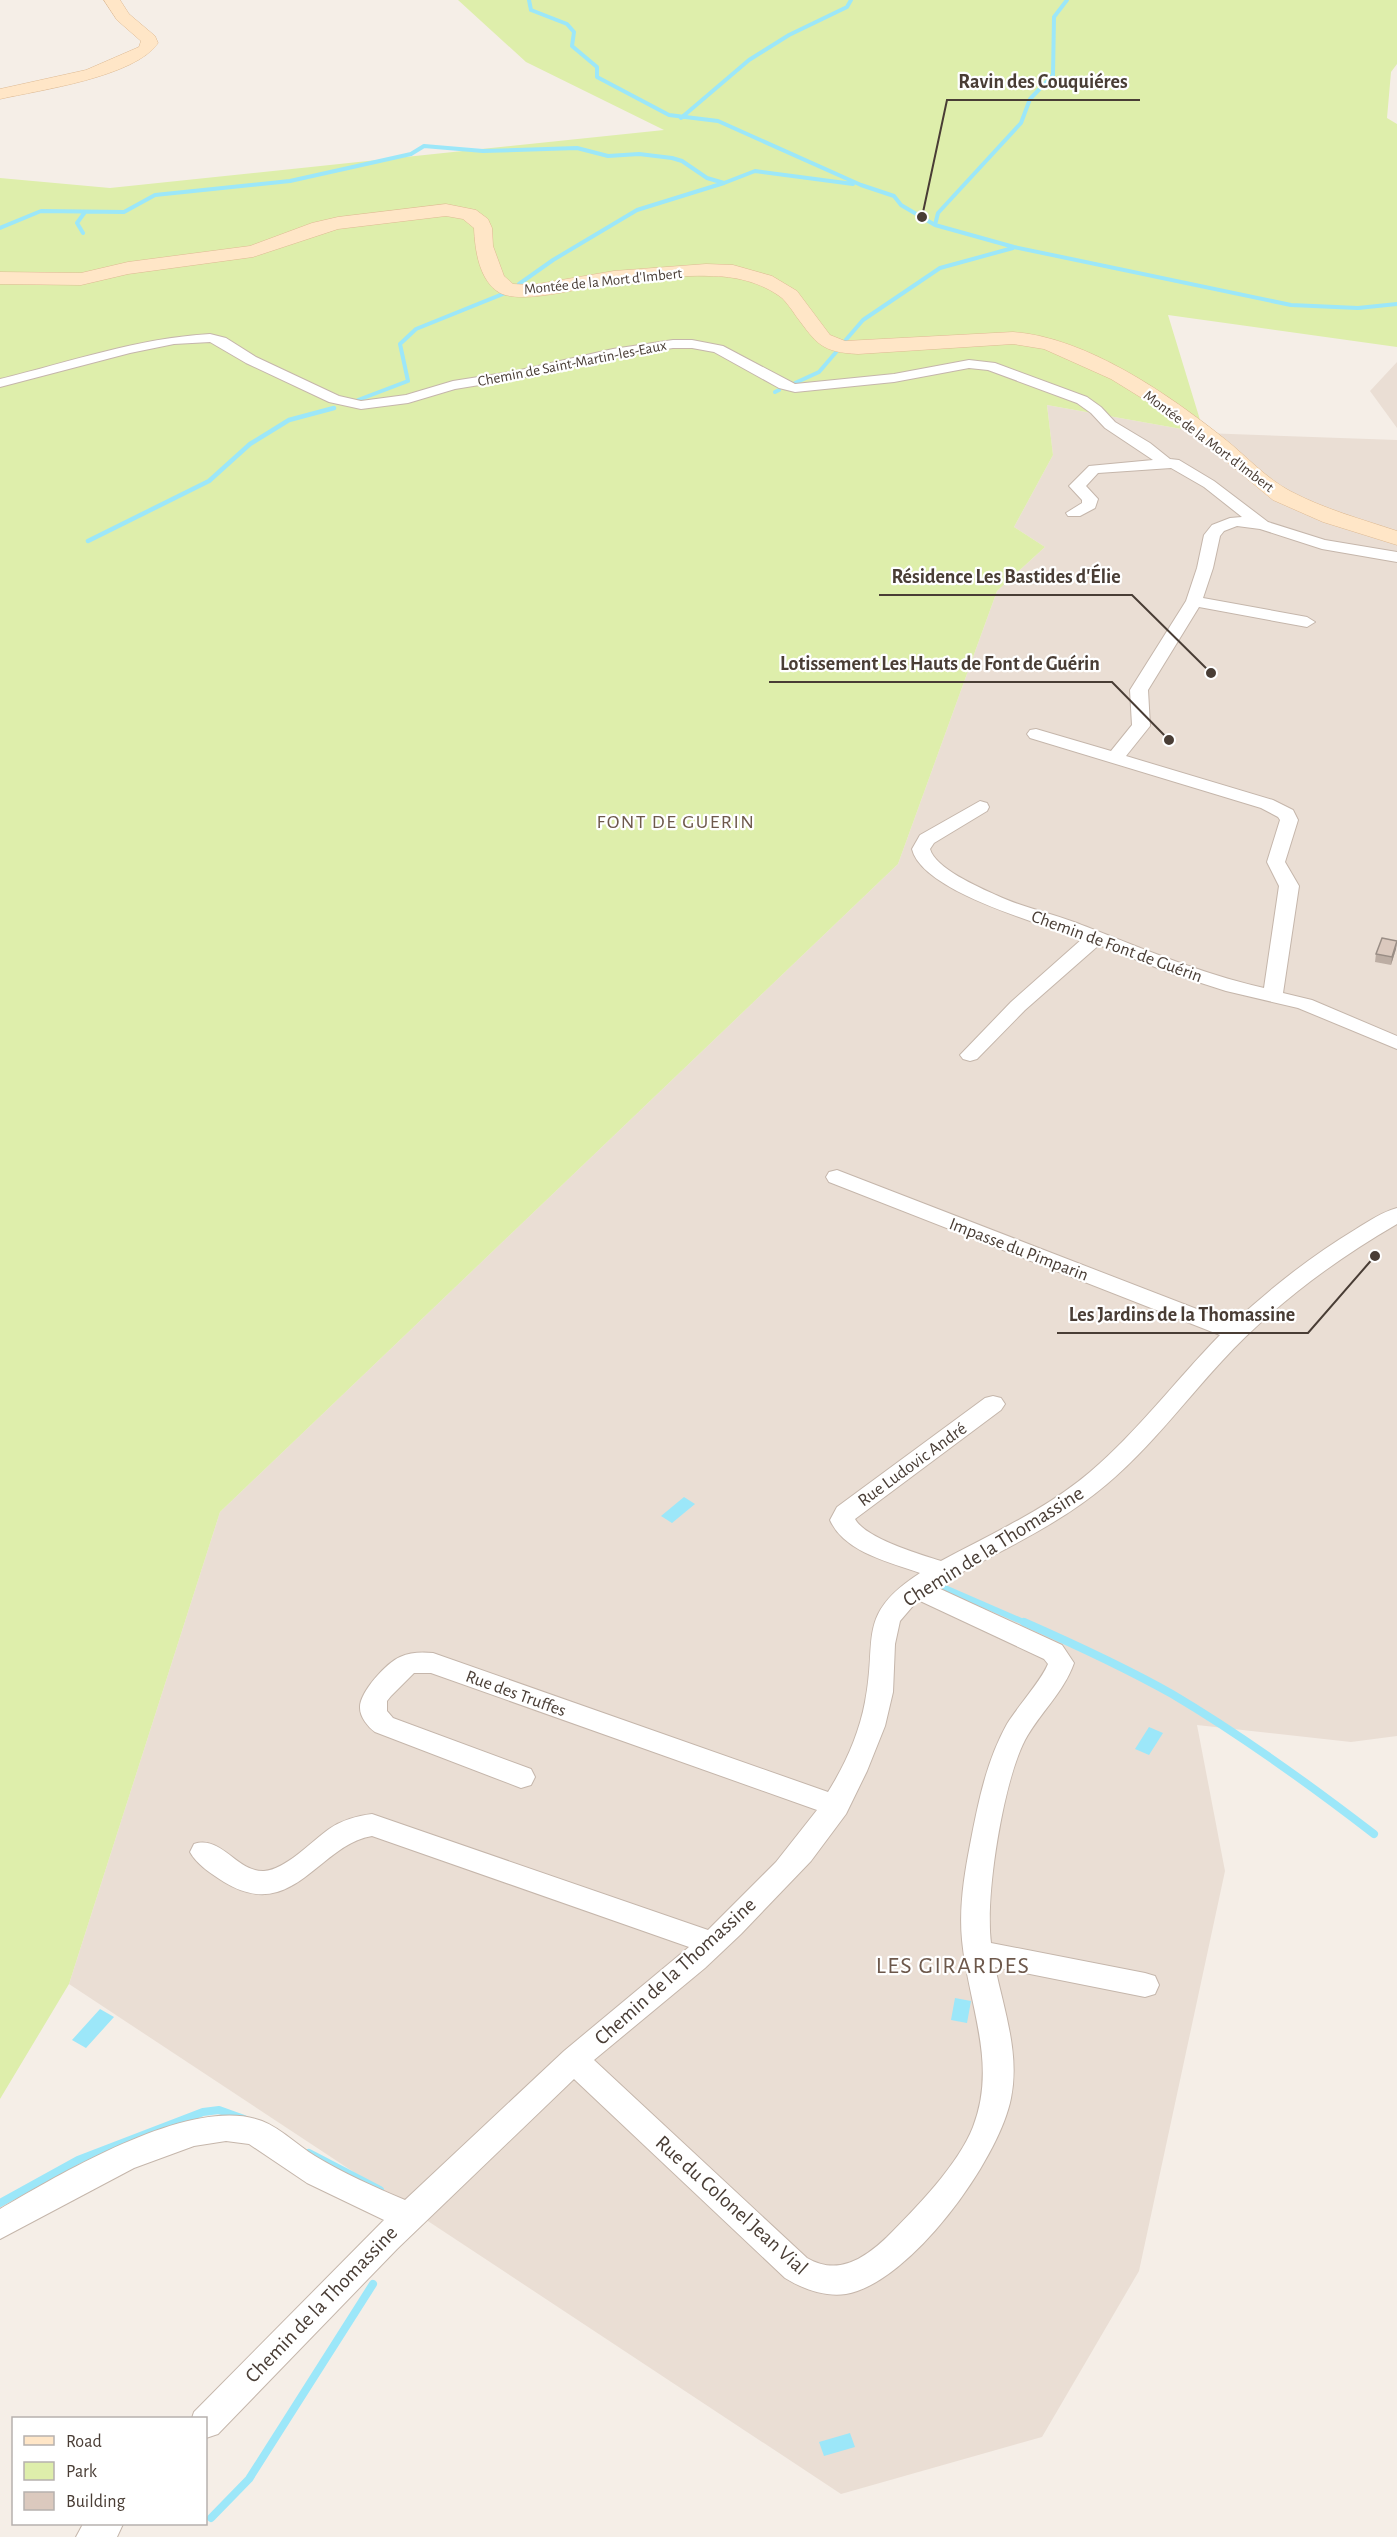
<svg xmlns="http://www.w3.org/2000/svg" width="1397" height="2537" font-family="'Alegreya Sans',sans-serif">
	<rect width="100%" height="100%" fill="#f5eee7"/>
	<!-- residential -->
	<path fill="#eaded4" d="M 1397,362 L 1397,428 L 1370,391 Z
		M 1047,405 L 1204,433 L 1397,440 L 1397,1736 L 1351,1742 L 1197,1725 L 1225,1871 L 1139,2271 L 1042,2437 L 841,2494 L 69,1984 L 220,1512 L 898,864 L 997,591 L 1045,547 L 1014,527 L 1053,455 Z"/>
	<!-- green -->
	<path fill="#deeeab" d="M 458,0 L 1397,0 L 1397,64 L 1391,72 L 1387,118 L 1397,124 L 1397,347 L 1168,315 L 1204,433 L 1047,405 L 1053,455 L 1014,527 L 1045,547 L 997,591 L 898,864 L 220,1512 L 69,1984 L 0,2099 L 0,178 L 110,188 L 664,130 L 526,62 Z"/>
	<!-- water -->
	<path fill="#9ce7f9" d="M 684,1497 L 695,1504 L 672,1523 L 661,1516 Z
		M 1149,1727 L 1163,1733 L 1149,1755 L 1135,1749 Z
		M 955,1998 L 971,2001 L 967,2023 L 951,2020 Z
		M 100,2009 L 114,2017 L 86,2048 L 72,2040 Z
		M 850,2433 L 855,2447 L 824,2456 L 819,2442 Z"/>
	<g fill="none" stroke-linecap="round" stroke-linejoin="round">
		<!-- stream-far3 -->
		<path stroke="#9ce7f9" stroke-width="4" d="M 529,0 L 531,10 L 567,24 L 574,32 L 572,46 L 597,67 L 597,77 L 669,115 L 718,121 L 861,185 L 894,196 L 901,205 L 935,225 L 1014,247 L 1291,305 L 1358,308 L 1397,304
			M 681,118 L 749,60 L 789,35 L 847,7 L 851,0
			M 935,225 L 938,213 L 1021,123 L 1030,99 L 1053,75 L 1054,17 L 1067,0
			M 0,228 L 41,211 L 124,212 L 155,195 L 290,181 L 411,154 L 424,146 L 483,151 L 577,148 L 608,156 L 639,154 L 672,158 L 682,161 L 707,178 L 724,183 L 755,171 L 853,184
			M 83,233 L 77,223 L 85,212
			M 519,284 L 553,260 L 637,210 L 724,183
			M 844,342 L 863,320 L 940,268 L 1013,248
			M 795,383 L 819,372 L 837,351
			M 775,392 L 779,390
			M 358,400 L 408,381 L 400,344 L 416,329 L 510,291"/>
		<!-- stream-far2 -->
		<path stroke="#9ce7f9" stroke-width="4.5" d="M 88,541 L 209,481 L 250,444 L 289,420 L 334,408"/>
		<!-- stream-far1 -->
		<path stroke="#9ce7f9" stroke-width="6" d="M 938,1585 L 1028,1624"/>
		<!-- stream -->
		<path stroke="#9ce7f9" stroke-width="8" d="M 1024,1622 C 1074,1644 1124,1667 1172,1694 C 1243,1736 1309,1784 1374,1834
			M 309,2153 L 380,2190
			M 0,2203 L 78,2160 L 203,2112 L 219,2110 L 244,2119
			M 211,2518 L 249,2479 L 373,2284"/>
		<defs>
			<path id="street" d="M 210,334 L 226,338 L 256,357 L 339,396 L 361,401 L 406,395 L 453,381 L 516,371 L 613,349 L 673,340 L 692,340 L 723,346 L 795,384 L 894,374 L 969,360 L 995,363 L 1087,397 L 1101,407 L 1115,422 L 1150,443 L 1170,459 L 1179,460 L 1214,481 L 1268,522 L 1325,540 L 1397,552 L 1397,562 L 1322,549 L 1260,529 L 1237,526 L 1224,531 L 1220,536 L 1213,568 L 1203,598 L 1307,617 L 1315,622 L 1307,627 L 1199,607 L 1148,690 L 1150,726 L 1126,756 L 1273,800 L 1293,810 L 1298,820 L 1285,862 L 1299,886 L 1283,993 L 1312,1000 L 1397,1036 L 1397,1049 L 1298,1008 L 1226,991 L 1170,973 L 1099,945 L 1025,1010 L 977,1059 L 970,1061 L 963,1059 L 960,1055 L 1011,1002 L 1082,939 C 1043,924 922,892 912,849 L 920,835 L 980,801 L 987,803 L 989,807 L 987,811 L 934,843 L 930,849 C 935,868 978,887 996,895 C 1021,907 1048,912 1074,922 C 1137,946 1198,973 1264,988 L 1279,886 L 1267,862 L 1280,820 L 1278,817 L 1261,808 L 1030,738 L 1027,734 L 1030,730 L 1036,729 L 1111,751 L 1132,725 L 1130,690 L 1186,601 L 1197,568 L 1204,535 L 1212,525 L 1230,518 L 1242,517 L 1204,487 L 1171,468 L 1098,473 L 1086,486 L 1098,499 L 1095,508 L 1080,516 L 1068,516 L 1066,513 L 1082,503 L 1082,500 L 1069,486 L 1089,466 L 1153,460 L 1105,428 L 1091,413 L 1077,403 L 988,370 L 969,368 L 894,382 L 795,392 L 779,388 L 714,352 L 692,348 L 673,348 L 613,357 L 516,379 L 455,389 L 408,403 L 361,409 L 329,402 L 246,363 L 210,342 L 174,344 L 130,353 L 0,387 L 0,379 C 70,362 138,338 210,334 Z
				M 837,1170 L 1233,1323 C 1271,1288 1311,1256 1356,1229 C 1369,1221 1382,1212 1397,1208 L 1397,1224 C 1333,1261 1272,1307 1222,1361 C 1184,1402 1150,1448 1107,1484 C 1054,1529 995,1552 936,1587 L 1062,1645 L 1074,1663 C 1064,1692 1039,1714 1025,1740 C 1003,1783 985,1895 991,1943 L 1145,1973 L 1155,1976 L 1159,1985 L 1155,1994 L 1145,1997 L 995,1967 C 1004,2010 1020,2054 1011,2098 C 999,2160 910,2283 846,2294 C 824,2297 803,2289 785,2278 L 574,2079 L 397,2249 L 218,2434 L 206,2438 L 206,2418 L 192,2418 L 194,2412 L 384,2220 L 307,2183 L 249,2144 L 226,2141 L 194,2146 L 134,2168 L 0,2239 L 0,2209 C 61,2174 192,2094 262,2121 C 282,2129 297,2145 315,2156 C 343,2173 374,2187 405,2200 L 564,2051 L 689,1947 L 372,1836 C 318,1845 293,1924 224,1882 C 212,1874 197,1865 190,1852 L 194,1844 C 222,1835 236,1872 264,1871 C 285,1870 312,1841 329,1829 C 342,1820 356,1816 372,1814 L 708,1930 L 776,1862 L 817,1810 L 431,1673 L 414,1673 L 391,1696 L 387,1701 L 387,1711 L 393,1718 L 531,1769 L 535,1777 L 531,1785 L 521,1788 L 375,1732 C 368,1727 360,1717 360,1708 C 359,1693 386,1663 400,1657 C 411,1652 421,1652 433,1653 L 828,1792 C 845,1765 859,1734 865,1702 C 878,1639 855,1615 920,1573 C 889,1562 844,1552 830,1520 L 837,1507 L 985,1398 L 993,1396 L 1001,1398 L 1005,1404 L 1001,1410 L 855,1519 C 865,1538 919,1554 941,1561 C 993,1533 1045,1510 1090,1472 C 1138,1431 1176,1380 1220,1335 L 829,1182 L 826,1177 L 829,1172 ZM 918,1600 L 1044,1659 L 1048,1664 C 1041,1681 1018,1706 1007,1724 C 986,1762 978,1803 970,1845 C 964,1876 959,1908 962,1940 C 968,2004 998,2063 973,2127 C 958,2165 916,2208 887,2237 C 864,2259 838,2276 807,2258 L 594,2060 L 705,1968 L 741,1934 L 811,1861 L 846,1814 L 867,1771 L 885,1726 L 893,1692 L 895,1644 L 900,1621 Z
				M 83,2524 L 123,2524 L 117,2537 L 76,2537 Z"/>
			<path id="secondary" d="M 104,0 L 120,0 L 129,14 L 155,36 L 158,43 C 135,77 40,90 0,99 L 0,89 L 86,70 L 139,47 L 141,41 L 117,20 Z
				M 446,204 L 476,210 L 488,219 L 492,228 L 493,246 L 504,276 L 513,284 L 532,285 L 614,271 L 706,264 L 733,265 L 772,276 L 797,291 L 830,335 L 845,341 L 1013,332 C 1086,337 1170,395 1226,440 C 1246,456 1267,479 1290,491 C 1324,509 1361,519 1397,531 L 1397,545 L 1323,522 L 1273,500 L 1188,430 L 1145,400 L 1111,379 L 1044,349 L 1013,344 L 858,354 C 821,352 817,344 796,316 C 792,310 787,303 782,298 C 761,282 735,276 709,276 C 678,275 644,279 613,283 C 586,286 524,305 500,293 C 479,281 475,250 474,228 L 463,219 L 446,216 L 338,229 L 253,257 L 128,274 L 81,285 L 0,284 L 0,272 L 81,273 L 128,262 L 250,246 L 312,223 L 338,217 Z"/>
		</defs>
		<!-- street casing -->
		<use href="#street" stroke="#c5b6ab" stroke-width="2"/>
		<!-- secondary casing -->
		<use href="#secondary" stroke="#deba93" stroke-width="1"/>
		<!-- street -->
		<use href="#street" fill="#fff" fill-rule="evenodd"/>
		<!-- secondary -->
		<use href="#secondary" fill="#ffe6c7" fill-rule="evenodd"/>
	</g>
	<!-- wall -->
	<path fill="#bcada3" d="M 1396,949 L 1391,965 L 1375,962 L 1376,954 Z"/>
	<!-- shaded-wall -->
	<path fill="#998d85" d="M 1397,943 L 1396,949 L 1391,965 L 1392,957 Z"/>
	<!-- building -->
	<path fill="#dbc9be" stroke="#998d85" stroke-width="1.5" d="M 1382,938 L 1397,941 L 1392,957 L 1376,954 Z"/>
	<g text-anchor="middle" stroke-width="4.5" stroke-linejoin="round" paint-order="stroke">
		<!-- far-street labels -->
		<g font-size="15" fill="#493d35" stroke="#fff">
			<text transform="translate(603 281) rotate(-6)" y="5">Montée de la Mort d'Imbert</text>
			<text transform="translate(572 363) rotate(-11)" y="5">Chemin de Saint-Martin-les-Eaux</text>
			<text transform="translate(1209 441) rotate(37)" y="5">Montée de la Mort d'Imbert</text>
		</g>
		<!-- street labels -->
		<g font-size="18" fill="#493d35" stroke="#fff">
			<text transform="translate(1117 946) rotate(20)" y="6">Chemin de Font de Guérin</text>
			<text transform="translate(1019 1249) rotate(21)" y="6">Impasse du Pimparin</text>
			<text transform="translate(912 1464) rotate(-36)" y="6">Rue Ludovic André</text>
			<text transform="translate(516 1693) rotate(20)" y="6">Rue des Truffes</text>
		</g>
		<!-- neighbourhood labels -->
		<g font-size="20" letter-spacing="1.5" fill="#6d584b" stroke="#fff">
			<text x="676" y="828">FONT DE GUERIN</text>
		</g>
		<!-- near-street labels -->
		<g font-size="21" fill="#493d35" stroke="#fff">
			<text transform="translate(993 1546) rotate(-32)" y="7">Chemin de la Thomassine</text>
			<text transform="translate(675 1971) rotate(-42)" y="7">Chemin de la Thomassine</text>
			<text transform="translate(732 2205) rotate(42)" y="7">Rue du Colonel Jean Vial</text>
			<text transform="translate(321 2304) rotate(-46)" y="7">Chemin de la Thomassine</text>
		</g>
		<!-- near-neighbourhood labels -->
		<g font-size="24" letter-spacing="1.5" fill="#6d584b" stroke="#fff">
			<text x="953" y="1973">LES GIRARDES</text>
		</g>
	</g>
	<!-- callouts -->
	<path fill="none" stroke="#493d35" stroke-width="2" d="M922 217L947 100H1140M1211 673L1132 595H879M1169 740L1112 682H769M1375 1256L1308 1333H1057"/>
	<g fill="#493d35" stroke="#fff" stroke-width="2">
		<circle cx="922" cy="217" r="6"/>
		<circle cx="1211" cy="673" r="6"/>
		<circle cx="1169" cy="740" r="6"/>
		<circle cx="1375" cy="1256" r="6"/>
	</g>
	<g font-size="20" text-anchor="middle" font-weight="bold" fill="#493d35" stroke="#fff" stroke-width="4.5" stroke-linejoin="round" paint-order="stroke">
		<text x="1043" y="88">Ravin des Couquiéres</text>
		<text x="1006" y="583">Résidence Les Bastides d'Élie</text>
		<text x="940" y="670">Lotissement Les Hauts de Font de Guérin</text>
		<text x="1182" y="1321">Les Jardins de la Thomassine</text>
	</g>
	<!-- legend -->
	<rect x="12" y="2417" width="195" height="108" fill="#ffffff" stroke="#b6b1ae" stroke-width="1.5"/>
	<rect x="24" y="2436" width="30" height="9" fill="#ffe6c7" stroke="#b6b1ae" stroke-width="1.5"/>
	<text x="66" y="2447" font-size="18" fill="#493d35">Road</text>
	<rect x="24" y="2462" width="30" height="18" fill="#deeeab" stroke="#b6b1ae" stroke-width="1.5"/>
	<text x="66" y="2477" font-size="18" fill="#493d35">Park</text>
	<rect x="24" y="2492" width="30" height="18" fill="#dbc9be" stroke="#b6b1ae" stroke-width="1.5"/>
	<text x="66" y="2507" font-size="18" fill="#493d35">Building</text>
</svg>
